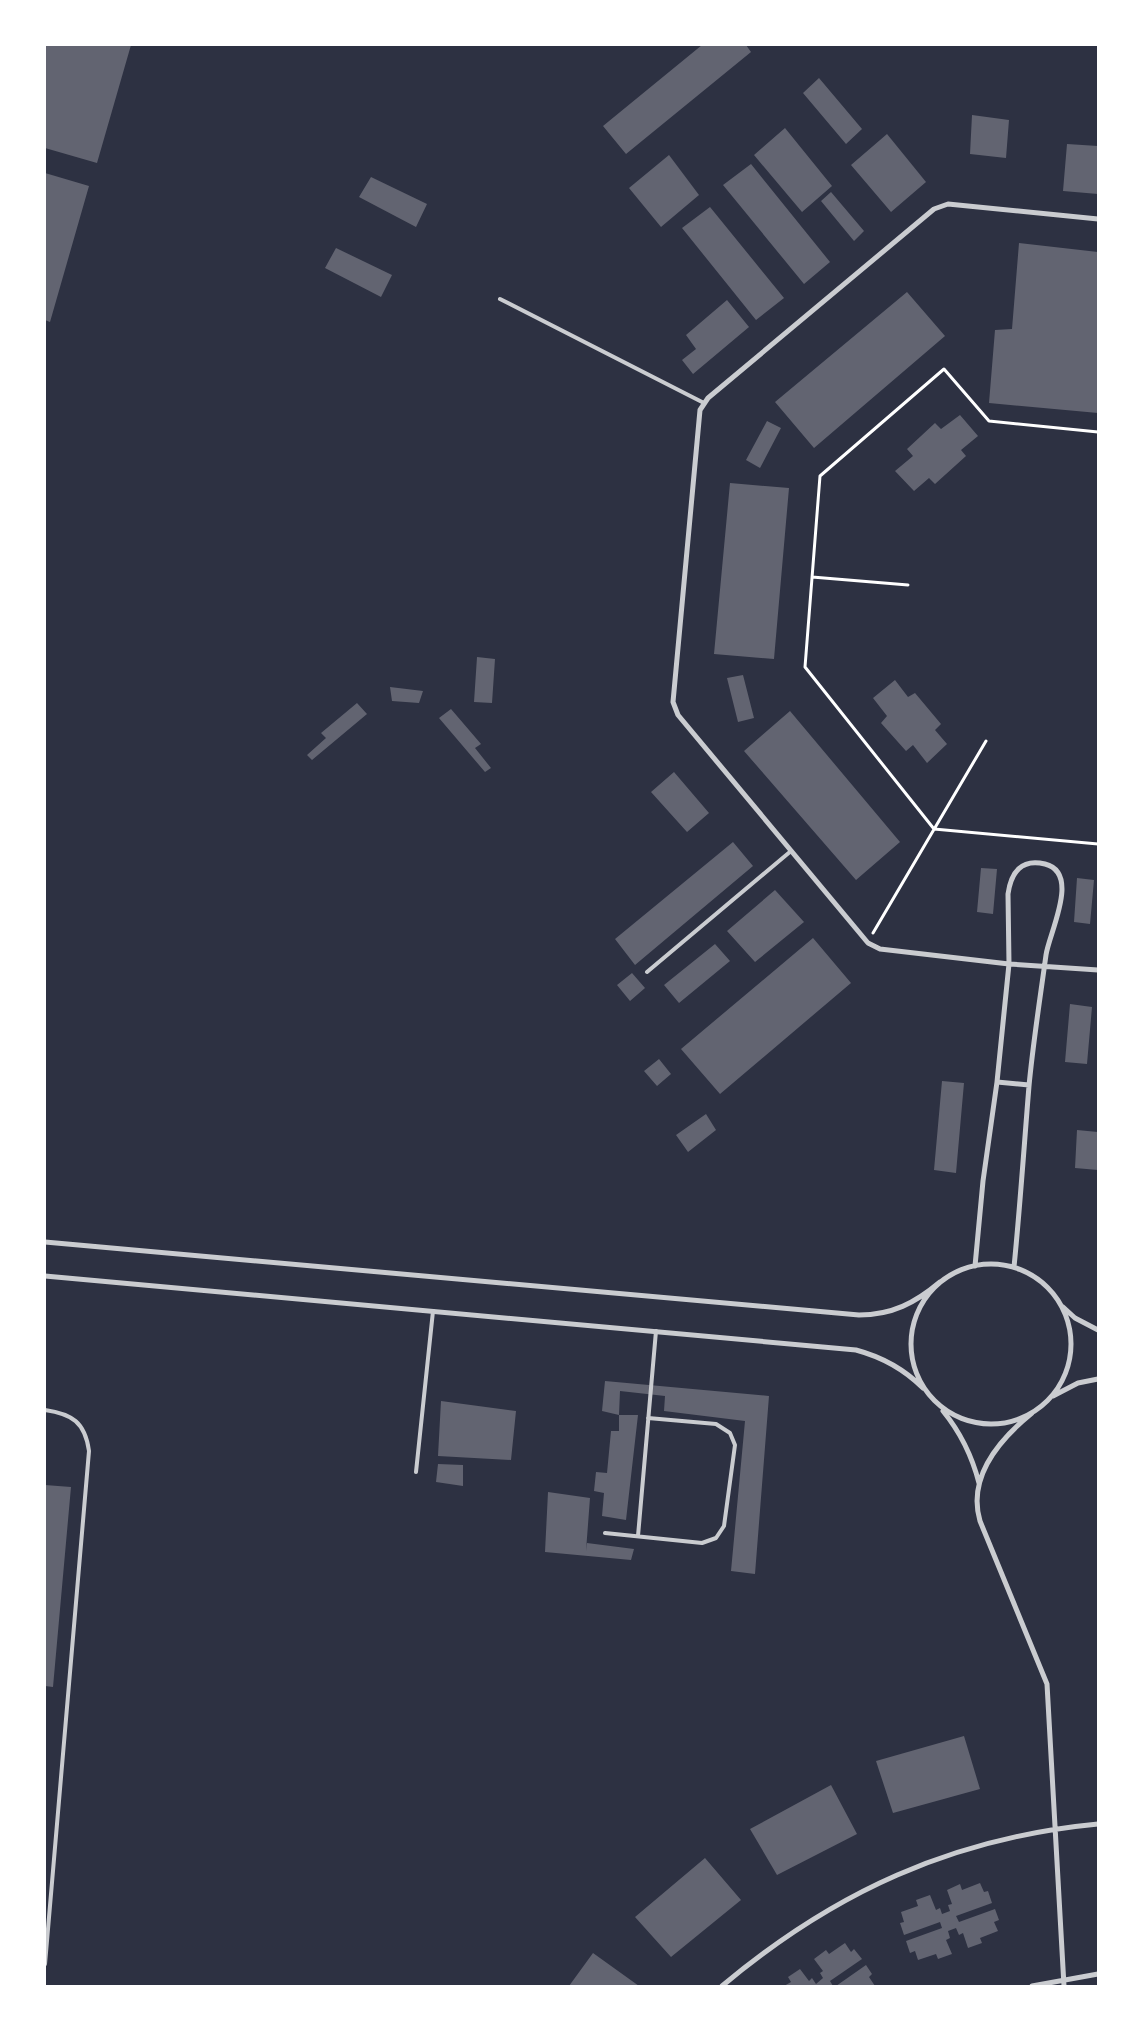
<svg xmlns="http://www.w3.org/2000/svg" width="1143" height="2031" font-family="Roboto,sans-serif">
	<rect width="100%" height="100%" fill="#2d3142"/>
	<!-- building -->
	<path fill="#626471" d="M 45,45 L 131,45 L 97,163 L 45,148 Z
		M 702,45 L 746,45 L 751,52 L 626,154 L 603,126 Z
		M 819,78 L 862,129 L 846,144 L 803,93 Z
		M 972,115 L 1009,120 L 1006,158 L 970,154 Z
		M 785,128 L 832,186 L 802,212 L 754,155 Z
		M 887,134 L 926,182 L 891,212 L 851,165 Z
		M 1067,144 L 1098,146 L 1098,194 L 1063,191 Z
		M 669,155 L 699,195 L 661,227 L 629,188 Z
		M 751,164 L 830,262 L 804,284 L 723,185 Z
		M 45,173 L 89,186 L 50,322 L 45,320 Z
		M 371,177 L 427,204 L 416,227 L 359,197 Z
		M 831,192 L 864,231 L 854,241 L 821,201 Z
		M 710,207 L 784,298 L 756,320 L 682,228 Z
		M 1019,243 L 1098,252 L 1098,413 L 989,403 L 995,330 L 1012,329 Z
		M 336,248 L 392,275 L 381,297 L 325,268 Z
		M 907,292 L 945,336 L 814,448 L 775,402 Z
		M 727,300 L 749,327 L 693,374 L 682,360 L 696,349 L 686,335 Z
		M 960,415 L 978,436 L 961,450 L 966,456 L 935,484 L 929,478 L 914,491 L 895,471 L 913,456 L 907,449 L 935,423 L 941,429 Z
		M 767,421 L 781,428 L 760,468 L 746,460 Z
		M 730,483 L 789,488 L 774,659 L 714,654 Z
		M 477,657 L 495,659 L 492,703 L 474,702 Z
		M 743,675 L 754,718 L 738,722 L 727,678 Z
		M 895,680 L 908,697 L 915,693 L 941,724 L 935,730 L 947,744 L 927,763 L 913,745 L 906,751 L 881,723 L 887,716 L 873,698 Z
		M 390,687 L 423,691 L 419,703 L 392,701 Z
		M 357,703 L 367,714 L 312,760 L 307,755 L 326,738 L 321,733 Z
		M 451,709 L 481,744 L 475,748 L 491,768 L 485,772 L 439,718 Z
		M 790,711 L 900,842 L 856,880 L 744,751 Z
		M 674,772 L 709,813 L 687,832 L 651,792 Z
		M 733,842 L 753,866 L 635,965 L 615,939 Z
		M 981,868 L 997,869 L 993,914 L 977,912 Z
		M 1077,878 L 1094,880 L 1090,924 L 1074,922 Z
		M 775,890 L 804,922 L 755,962 L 727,931 Z
		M 813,938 L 851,983 L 720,1094 L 681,1049 Z
		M 715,944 L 730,961 L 679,1003 L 664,985 Z
		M 632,973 L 645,988 L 630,1001 L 617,985 Z
		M 1070,1004 L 1092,1007 L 1087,1064 L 1065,1062 Z
		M 659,1059 L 671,1074 L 657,1086 L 644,1071 Z
		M 942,1081 L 964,1083 L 956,1173 L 934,1170 Z
		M 706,1114 L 716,1130 L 688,1152 L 676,1135 Z
		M 1077,1130 L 1098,1132 L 1098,1170 L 1075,1168 Z
		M 605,1381 L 769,1396 L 755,1574 L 731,1571 L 745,1421 L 664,1411 L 665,1396 L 620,1391 L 619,1415 L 602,1411 Z
		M 441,1401 L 516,1411 L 511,1460 L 438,1456 Z
		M 619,1415 L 638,1415 L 626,1520 L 602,1516 L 604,1493 L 594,1491 L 596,1472 L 607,1473 L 611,1431 L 619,1431 Z
		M 438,1464 L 463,1465 L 463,1486 L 436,1482 Z
		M 45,1485 L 71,1487 L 53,1687 L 45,1686 Z
		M 548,1492 L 590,1498 L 586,1551 L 587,1543 L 634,1549 L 631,1560 L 545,1552 Z
		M 964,1736 L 980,1789 L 893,1813 L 876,1761 Z
		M 831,1785 L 857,1834 L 777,1875 L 750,1829 Z
		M 705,1858 L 741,1900 L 671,1957 L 635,1917 Z
		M 980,1883 L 984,1892 L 988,1891 L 992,1903 L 956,1916 L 959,1922 L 995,1909 L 999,1920 L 994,1922 L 998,1931 L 980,1938 L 982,1943 L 968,1948 L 963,1933 L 959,1935 L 956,1928 L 948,1931 L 950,1938 L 946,1940 L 952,1954 L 938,1959 L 936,1954 L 918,1960 L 915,1951 L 910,1953 L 906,1941 L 942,1928 L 940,1922 L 904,1935 L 900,1923 L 904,1922 L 901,1912 L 918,1906 L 916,1900 L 930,1895 L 936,1910 L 940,1908 L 942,1914 L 950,1911 L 948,1905 L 952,1904 L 947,1890 L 960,1884 L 962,1890 Z
		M 845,1943 L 851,1952 L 854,1949 L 862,1959 L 830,1981 L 833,1986 L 784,1986 L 791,1982 L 788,1977 L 800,1969 L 809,1981 L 812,1978 L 816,1984 L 823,1978 L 820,1973 L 823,1971 L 814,1959 L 826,1950 L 829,1954 Z
		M 593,1953 L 639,1986 L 569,1986 Z
		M 866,1965 L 872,1974 L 869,1977 L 875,1986 L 836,1986 Z"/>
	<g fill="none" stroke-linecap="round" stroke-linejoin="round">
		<!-- path -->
		<path stroke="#fff" stroke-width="3" d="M 1098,432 L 989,421 L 944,369 L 820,476 L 805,667 L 934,829 L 1098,844
			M 812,577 L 908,585
			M 873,933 L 986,741"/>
		<!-- service -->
		<path stroke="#caccd0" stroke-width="4" d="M 500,299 L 704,403
			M 647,972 L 791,851
			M 45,1410 C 72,1414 85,1422 89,1451 L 45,1964
			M 416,1472 L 433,1311
			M 605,1533 L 702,1543 L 716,1538 L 724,1526 L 735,1445 L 730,1433 L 716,1424 L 648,1418
			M 638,1536 L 656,1331"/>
		<!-- minor -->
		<path stroke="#caccd0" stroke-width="5" d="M 1098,219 L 948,204 L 934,209 L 708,398 L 700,410 L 673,702 L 678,715 L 868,943 L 880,949 L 1009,964 L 1098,970
			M 997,1082 L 1029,1085
			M 45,1242 L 859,1315 C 892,1315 915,1303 940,1282
			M911 1344a80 80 0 1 1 160 0a80 80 0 1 1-160 0Z
			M 975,1266 L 983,1181 L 997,1082 L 1009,964 L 1008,894 C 1011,873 1021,858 1045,864 C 1081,873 1049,933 1046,955 C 1040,999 1033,1043 1029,1086 C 1024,1147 1020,1207 1014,1267
			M 45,1276 L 856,1350 C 882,1357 904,1369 923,1388
			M 1063,1307 L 1075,1318 L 1098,1330
			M 1053,1396 L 1078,1383 L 1098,1379
			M 943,1411 C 961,1433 972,1456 979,1483
			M 1032,1413 C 1000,1439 967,1477 980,1521 L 1047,1684 L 1064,1986
			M 722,1986 C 834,1892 952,1838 1098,1824
			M 1032,1986 L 1098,1974"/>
	</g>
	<!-- border -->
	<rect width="1143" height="2031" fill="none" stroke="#ffffff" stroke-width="92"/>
</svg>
